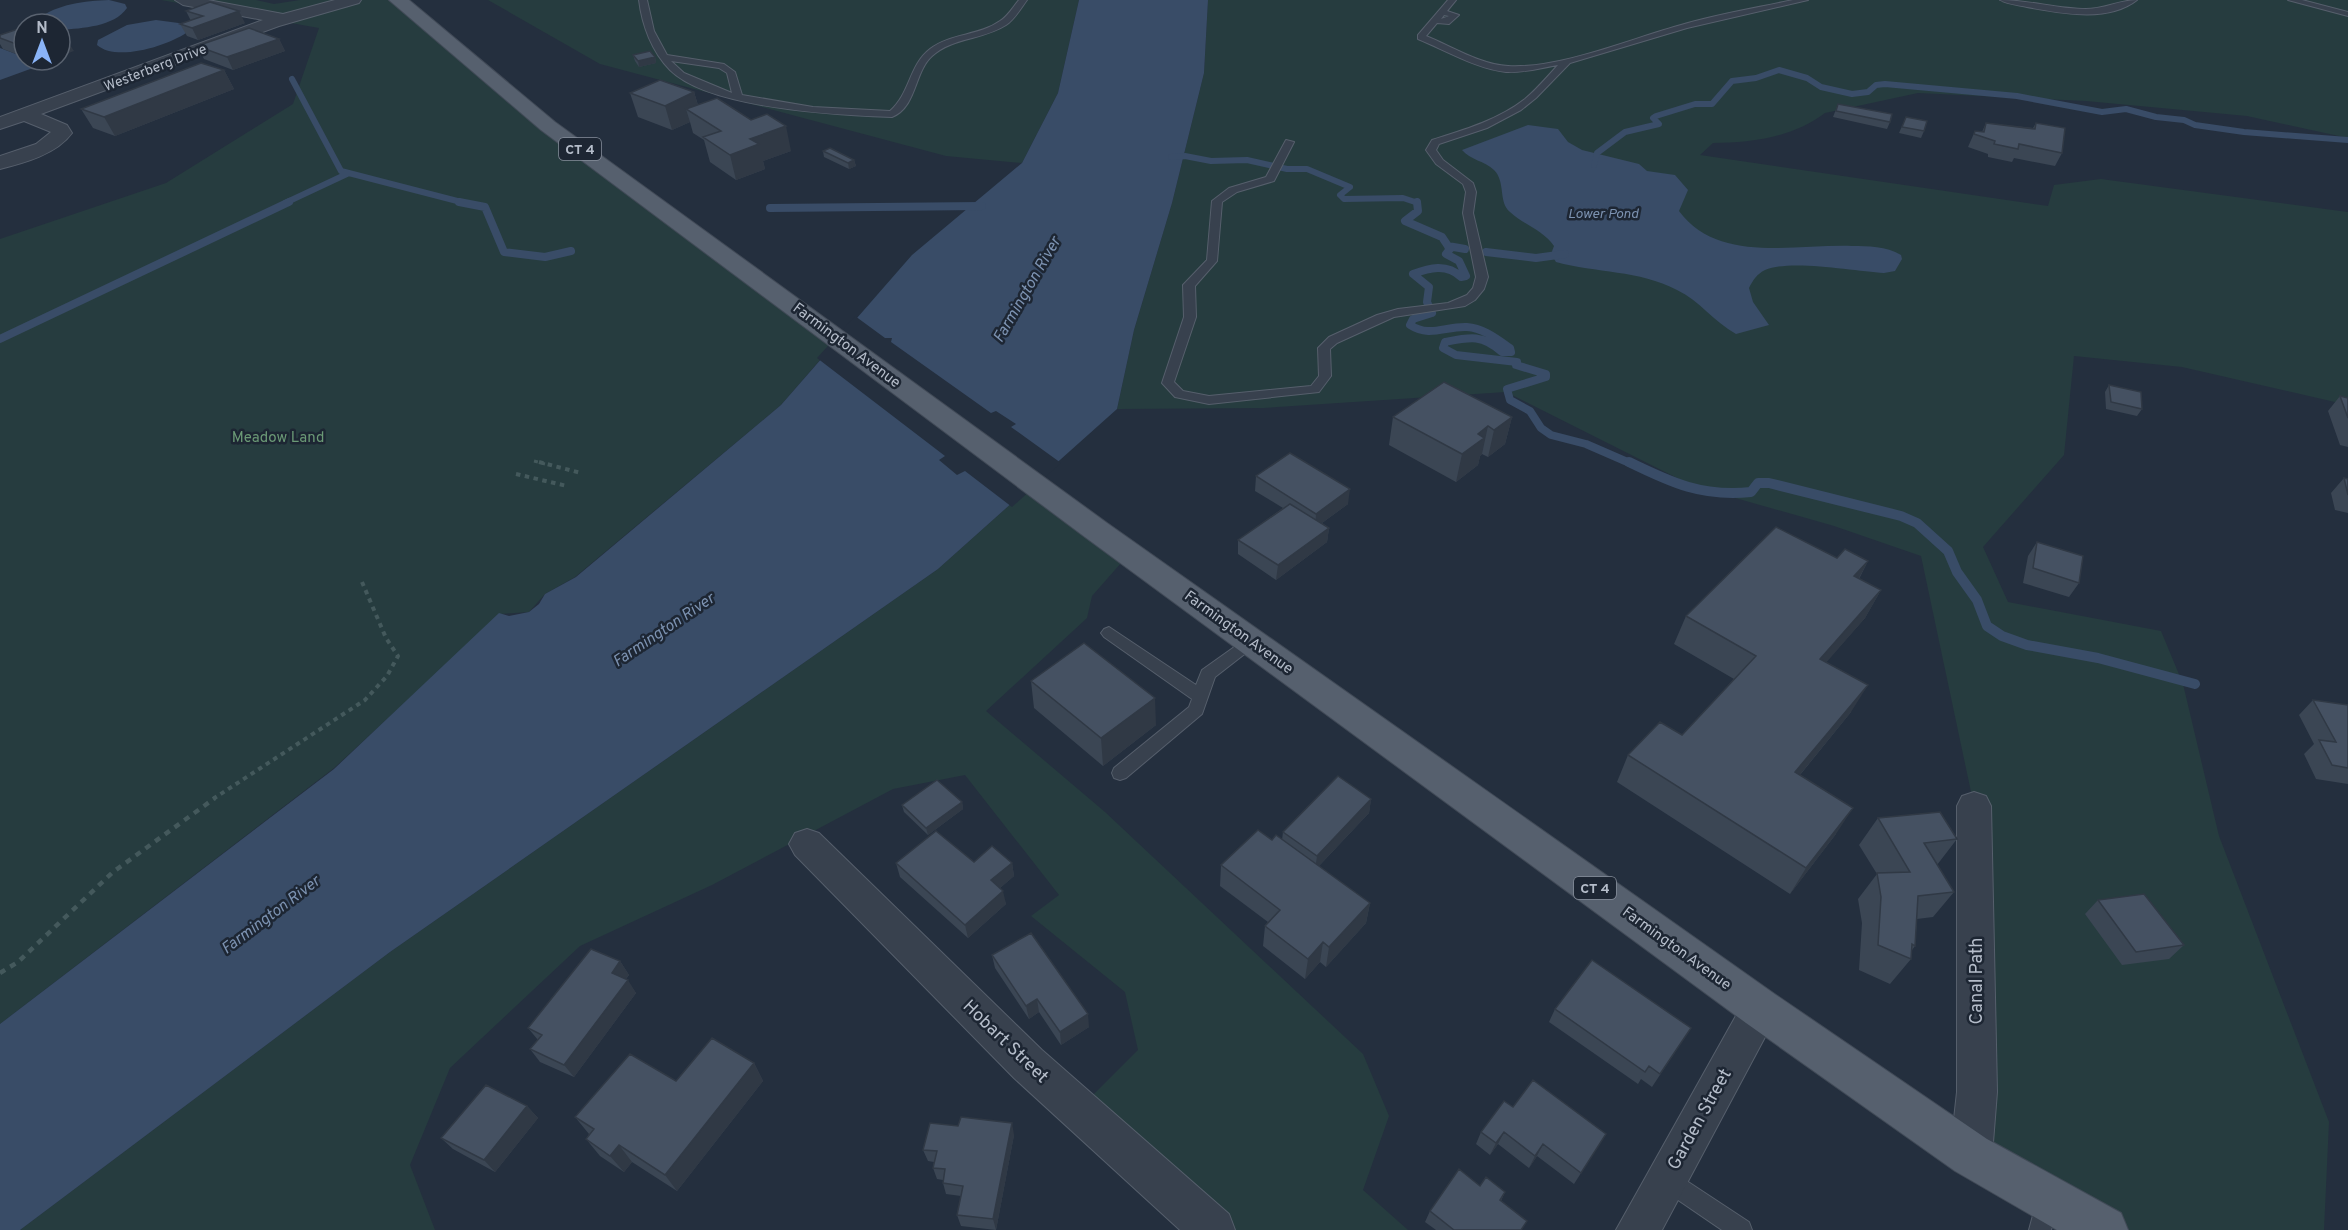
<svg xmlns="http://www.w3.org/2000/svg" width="2348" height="1230" font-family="Overpass,sans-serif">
	<rect width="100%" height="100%" fill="#242f3e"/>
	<!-- green -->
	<path fill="#263c3f" d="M 161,0 L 256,0 L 274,4 L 300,0 L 398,0 L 548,126 L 838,339 L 781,405 L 575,577 L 545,594 L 529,612 L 501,614 L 334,768 L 0,1024 L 0,239 L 166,183 L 293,104 L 319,28 Z
		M 488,0 L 1079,0 L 1058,93 L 1022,163 L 946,156 L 600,64 Z
		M 1208,0 L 2348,0 L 2348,138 L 2247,116 L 2086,101 L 1918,93 L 1825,113 C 1794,137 1751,143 1713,143 L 1700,155 L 2048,206 L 2054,185 L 2101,179 L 2348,212 L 2348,405 L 2182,367 L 2074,356 L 2064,455 L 1983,547 L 2008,602 L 2161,631 L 2183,684 L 2219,836 L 2329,1122 L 2324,1230 L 2104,1230 L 1971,1155 L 1974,806 L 1921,556 L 1834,526 L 1693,486 L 1506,392 L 1263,408 L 1117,409 L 1134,330 L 1172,203 L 1204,73 Z
		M 1033,484 L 1129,554 L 1092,596 L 1087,618 L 986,711 L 1105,812 L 1363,1054 L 1389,1116 L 1363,1190 L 1408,1230 L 1213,1230 L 1078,1110 L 1138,1050 L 1125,992 L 1031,916 L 1059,895 L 965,775 L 893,789 L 712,885 L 580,946 L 450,1068 L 410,1165 L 435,1230 L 20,1230 L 390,952 L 938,569 Z"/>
	<!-- water -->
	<path fill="#394c67" d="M 109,0 L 125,4 L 127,8 C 114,27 82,28 61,30 L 60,24 L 37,24 L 38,19 C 57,4 85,1 109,0 Z
		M 1079,0 L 1208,0 L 1204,73 L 1172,203 L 1134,330 L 1117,409 L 938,569 L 390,952 L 20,1230 L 0,1230 L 0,1024 L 334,769 L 499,613 L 509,616 L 529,612 L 539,604 L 545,594 L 576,577 L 781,405 L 912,255 L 1022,163 L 1058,93 Z
		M 156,20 L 186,24 L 186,33 C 167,46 116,62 97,45 L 98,40 L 127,25 Z
		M 0,48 L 24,57 L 24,60 L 44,64 L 0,80 Z
		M 1528,125 L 1558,129 L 1568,142 L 1582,150 L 1639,164 L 1647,171 L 1675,175 L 1688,190 L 1679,211 C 1718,264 1795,244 1852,246 C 1868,246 1886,246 1901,255 L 1902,259 L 1895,271 L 1884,273 C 1854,271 1790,259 1765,270 C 1757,274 1753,280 1749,288 L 1753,302 L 1769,325 L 1736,334 C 1714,322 1700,301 1677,290 C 1639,270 1596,273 1556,262 L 1551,254 L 1554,246 C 1543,230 1524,225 1510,212 C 1498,202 1506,182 1494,170 C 1485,161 1470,160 1462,150 Z"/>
	<!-- pier -->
	<path fill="#242f3e" d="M 855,316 L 885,338 L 892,338 L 891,342 L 991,413 L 996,411 L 1016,424 L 1011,427 L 1061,463 L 1012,507 L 965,471 L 957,475 L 939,460 L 945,456 L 817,358 Z"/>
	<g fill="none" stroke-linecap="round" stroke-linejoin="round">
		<!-- stream-far2 -->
		<path stroke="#394c67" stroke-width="6" d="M 292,79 L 341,171 L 465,203
			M 1171,157 L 1185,156 L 1211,161 L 1247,160 L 1287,169 L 1307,169 L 1350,187 L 1340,195 L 1344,199 L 1403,198 L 1418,203
			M 1594,165 L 1597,153 L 1625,132 L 1659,124 L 1653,118 L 1656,116 L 1695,104 L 1712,104 L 1732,81 L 1756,78 L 1779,70 L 1807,78 L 1821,87 L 1852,94 L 1868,92 L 1876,85 L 1885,84 L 2017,96 L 2102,112 L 2126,109 L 2156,117 L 2184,120 L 2195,125 L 2244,132 L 2348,140
			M 285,203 L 349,173"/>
		<!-- stream-far1 -->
		<path stroke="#394c67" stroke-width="8" d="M 459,202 L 485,207 L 504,252 L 545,257 L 571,251
			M 1417,202 L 1418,211 L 1405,221 L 1442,237 L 1450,249 L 1446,254 L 1459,261 L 1466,276 L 1461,277 C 1447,263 1429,268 1413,274 L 1429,287 L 1427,302 L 1432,313 L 1413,319 L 1410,325 C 1430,338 1445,326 1467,327 C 1483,328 1497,339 1510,348 L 1511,352 L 1502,352 C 1482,334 1470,337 1445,342 L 1443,348 L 1456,355 L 1517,362 L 1516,365 L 1546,374 L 1546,377 L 1507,389 L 1510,400 L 1530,411 L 1541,428 L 1551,435 L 1586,444 L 1632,464
			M 770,208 L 982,206
			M 1448,246 L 1465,249
			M 1486,252 L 1536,258 L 1565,254
			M 0,339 L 289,202"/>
		<!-- stream -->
		<path stroke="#394c67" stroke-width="10" d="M 1629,462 C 1672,483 1702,497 1751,492 L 1758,483 L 1769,483 L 1901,516 L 1917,523 L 1948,551 L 1957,572 L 1977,600 L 1987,626 L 2002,636 L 2027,645 L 2098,658 L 2195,684"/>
		<defs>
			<path id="lane" d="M 639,0 L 647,0 L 654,31 L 667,55 L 724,64 L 735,72 L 742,95 L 813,107 L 890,111 C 910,94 909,65 930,49 C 951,33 979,36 1000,21 C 1008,16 1013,7 1019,0 L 1027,0 C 1021,8 1015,19 1006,25 C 983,40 953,37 932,56 C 914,72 917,107 892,117 C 838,115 709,109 670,70 C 652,52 642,25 639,0 ZM 671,61 L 719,68 L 727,73 L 732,93 L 684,73 Z
				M 1448,0 L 1456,0 L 1447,11 L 1459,15 L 1449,24 L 1437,23 L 1426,36 C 1451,46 1481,65 1508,66 C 1560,69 1630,39 1681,25 C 1718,14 1756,8 1793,0 L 1808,0 L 1687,28 L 1570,63 L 1536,98 L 1521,110 L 1487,128 L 1439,144 L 1436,150 L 1443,160 L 1473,183 L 1476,192 L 1473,213 L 1488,277 L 1484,289 L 1475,300 L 1465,306 L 1394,317 L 1337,343 L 1330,349 L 1331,376 L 1319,392 L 1209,404 L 1175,397 L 1162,383 L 1184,317 L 1183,285 L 1207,260 L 1212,201 L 1229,188 L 1266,177 L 1286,140 L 1294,142 L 1274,181 L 1237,192 L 1222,202 L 1217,261 L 1195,286 L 1196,317 L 1174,382 L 1183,391 L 1209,396 L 1311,386 L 1319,376 L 1318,348 L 1329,337 L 1377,315 L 1398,309 L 1448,303 L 1467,295 L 1473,288 L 1476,277 L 1463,213 L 1466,192 L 1463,184 L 1436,164 L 1426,150 L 1432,140 C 1464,130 1498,120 1525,99 C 1537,89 1547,77 1558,65 C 1541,68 1524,73 1506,72 C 1477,69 1445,50 1418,39 L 1418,35 ZM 1444,15 L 1449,16 L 1441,19 Z
				M 2000,0 C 2029,0 2057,9 2086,9 C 2104,9 2120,0 2137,0 C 2108,23 2061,13 2027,7 C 2018,5 2007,4 2000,0 Z
				M 2288,0 L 2302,0 L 2348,12 L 2348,16 Z
				M 1109,627 L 1196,685 L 1202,670 L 1247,638 L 1257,638 L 1260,642 L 1215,677 L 1202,714 L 1126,778 L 1120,780 L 1114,778 L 1112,773 L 1114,768 L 1189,707 L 1192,699 L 1104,637 L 1101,633 L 1104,629 Z
				M 1667,1168 L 1749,1222 L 1752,1230 L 1722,1230 L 1659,1187 L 1656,1179 L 1659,1171 Z
				M 2047,1190 L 2055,1193 L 2058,1201 L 2051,1230 L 2029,1230 L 2039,1193 Z"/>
			<path id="street" d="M 175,0 L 208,0 L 283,14 L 335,0 L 361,0 L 359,3 L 279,26 L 41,114 L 67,125 L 72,133 C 57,154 24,163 0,169 L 0,156 L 36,144 L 51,132 L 24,121 L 0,129 L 0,117 L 263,20 L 183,5 Z
				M 1974,792 L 1986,796 L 1991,806 L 1997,1092 L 1992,1155 L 1986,1170 L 1971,1176 L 1956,1170 L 1950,1155 L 1957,1092 L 1957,806 L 1962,796 Z
				M 807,829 L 819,833 L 1042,1050 L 1229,1214 L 1235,1230 L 1180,1230 L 1014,1078 L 795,855 L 789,844 L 795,833 Z
				M 1761,991 L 1775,996 L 1780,1009 L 1662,1230 L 1616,1230 L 1747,996 Z"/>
			<path id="primary" d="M 389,0 L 409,0 L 555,122 L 1107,523 L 1776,995 L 1987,1139 L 2121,1213 L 2128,1230 L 2057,1230 L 1955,1171 L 1746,1023 L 1085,537 L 541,130 Z"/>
		</defs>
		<!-- lane casing -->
		<use href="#lane" stroke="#565f6c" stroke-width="2"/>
		<!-- street casing -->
		<use href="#street" stroke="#565f6c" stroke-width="2"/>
		<!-- primary casing -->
		<use href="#primary" stroke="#414a57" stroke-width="2"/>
		<!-- path-far2 -->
		<path stroke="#44595c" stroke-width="3" stroke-dasharray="4 4" stroke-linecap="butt" d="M 534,461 L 545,464"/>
		<!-- path-far1 -->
		<path stroke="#44595c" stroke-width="4" stroke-dasharray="4.5 4.5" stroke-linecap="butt" d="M 539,462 L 581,473
			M 516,474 L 567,486
			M 213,799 L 365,700 L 387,676 L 398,656 L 386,638 L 362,582"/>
		<!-- path -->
		<path stroke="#44595c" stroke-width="4.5" stroke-dasharray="6 6" stroke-linecap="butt" d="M 0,973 L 18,962 L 113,872 L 215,798"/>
		<!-- lane -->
		<use href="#lane" fill="#38414e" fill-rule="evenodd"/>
		<!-- street -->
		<use href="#street" fill="#38414e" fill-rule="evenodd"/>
		<!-- primary -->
		<use href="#primary" fill="#56606e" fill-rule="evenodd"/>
	</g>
	<!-- wall -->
	<path fill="#3b4654" d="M 186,11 L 245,23 L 198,40 L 187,36 L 180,24 L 191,21 Z
		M 24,27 L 24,57 L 3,49 L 0,44 L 0,35 Z
		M 279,39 L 285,51 L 233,70 L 204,59 L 197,46 Z
		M 633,55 L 655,57 L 656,63 L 639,67 L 635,61 Z
		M 224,70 L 234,89 L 115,136 L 93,128 L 81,109 Z
		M 694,92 L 698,105 L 791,151 L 763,161 L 765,169 L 736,180 L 710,162 L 704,140 L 693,133 L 690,122 L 672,130 L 638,117 L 630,93 Z
		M 1838,104 L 1890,122 L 1887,129 L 1833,117 Z
		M 1906,117 L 1924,131 L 1921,138 L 1899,133 Z
		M 1986,123 L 2033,128 L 2036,123 L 2062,153 L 2055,166 L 2014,158 L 2012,162 L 1988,157 L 1988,154 L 1968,147 L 1975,131 L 1982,132 Z
		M 823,151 L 854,160 L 856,166 L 849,169 L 824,157 Z
		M 2109,385 L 2142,409 L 2137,416 L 2106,409 L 2105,392 Z
		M 2340,396 L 2348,398 L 2348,447 L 2340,445 L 2328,411 Z
		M 1393,417 L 1512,417 L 1505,444 L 1488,457 L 1482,454 L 1480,456 L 1478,465 L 1456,482 L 1389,445 Z
		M 1256,476 L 1348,504 L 1322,523 L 1329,528 L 1327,542 L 1276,580 L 1238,554 L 1238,540 L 1283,508 L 1255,491 Z
		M 2344,478 L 2348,479 L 2348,513 L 2335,510 L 2331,493 Z
		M 2037,542 L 2079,583 L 2069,597 L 2023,583 L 2028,556 Z
		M 1837,558 L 1868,561 L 1859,579 L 1881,590 L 1865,618 L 1826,662 L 1851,712 L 1800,775 L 1836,834 L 1790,894 L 1617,782 L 1628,755 L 1682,735 L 1734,679 L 1674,644 L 1686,616 Z
		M 1031,681 L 1156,725 L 1103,766 L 1034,708 Z
		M 2313,700 L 2348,705 L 2348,784 L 2316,779 L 2304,754 L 2314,744 L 2299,715 Z
		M 1371,799 L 1369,813 L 1319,866 L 1370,903 L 1366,923 L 1326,967 L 1320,962 L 1305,979 L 1263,946 L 1265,926 L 1268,922 L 1220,886 L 1221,865 L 1272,840 L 1282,840 L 1283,832 Z
		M 962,802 L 963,809 L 928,835 L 904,812 L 902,805 Z
		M 1878,818 L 1957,839 L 1937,865 L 1954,892 L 1933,917 L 1917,919 L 1915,946 L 1912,950 L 1911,959 L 1890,984 L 1859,970 L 1862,923 L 1858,899 L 1877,874 L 1859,845 Z
		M 974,862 L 1012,863 L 1014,876 L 1000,888 L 1006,904 L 968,938 L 900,877 L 896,863 Z
		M 2098,900 L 2184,945 L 2169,959 L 2122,965 L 2085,914 Z
		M 992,955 L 1089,1027 L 1061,1045 L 1039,1012 L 1029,1019 L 995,968 Z
		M 620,961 L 629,975 L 626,979 L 636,993 L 574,1077 L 540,1062 L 530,1049 L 538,1040 L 528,1028 Z
		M 1555,1009 L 1691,1028 L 1652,1087 L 1641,1079 L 1638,1084 L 1549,1022 Z
		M 754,1063 L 763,1081 L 677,1191 L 632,1162 L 624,1172 L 600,1156 L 586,1139 L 589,1134 L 575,1117 L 676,1081 Z
		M 527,1106 L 538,1118 L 495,1172 L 453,1149 L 441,1138 Z
		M 1513,1107 L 1606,1134 L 1574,1184 L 1537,1156 L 1529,1168 L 1498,1144 L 1490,1155 L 1476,1144 L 1481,1132 Z
		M 1014,1135 L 996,1230 L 961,1226 L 957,1215 L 961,1196 L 946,1194 L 943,1183 L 943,1180 L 937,1179 L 933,1168 L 934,1162 L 928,1161 L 923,1150 Z
		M 1480,1186 L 1505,1192 L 1501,1201 L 1522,1230 L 1436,1230 L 1425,1222 L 1430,1211 Z"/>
	<!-- shaded-wall -->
	<path fill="#303945" d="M 239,11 L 245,23 L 198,40 L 192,28 Z
		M 66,39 L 74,51 L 60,56 L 60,41 Z
		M 279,39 L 285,51 L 233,70 L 227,57 Z
		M 655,57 L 656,63 L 639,67 L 638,61 Z
		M 38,60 L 47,60 L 40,63 Z
		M 224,70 L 234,89 L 115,136 L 104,117 Z
		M 694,92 L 701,116 L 686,109 L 690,122 L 672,130 L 665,106 Z
		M 786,126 L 791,151 L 763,161 L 765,169 L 736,180 L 730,155 L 750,139 Z
		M 854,160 L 856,166 L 849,169 L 848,163 Z
		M 1512,417 L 1505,444 L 1488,457 L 1494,430 Z
		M 1488,426 L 1482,454 L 1480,456 L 1478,465 L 1456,482 L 1462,454 L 1478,434 Z
		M 1350,489 L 1348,504 L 1315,528 L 1316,514 Z
		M 1329,528 L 1327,542 L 1276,580 L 1278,565 Z
		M 1868,561 L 1853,589 L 1854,576 Z
		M 1881,590 L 1865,618 L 1805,687 L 1820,659 Z
		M 1868,685 L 1851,712 L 1780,799 L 1795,772 Z
		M 1155,698 L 1156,725 L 1103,766 L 1101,738 Z
		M 1371,799 L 1369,813 L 1315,870 L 1317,856 Z
		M 962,802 L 963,809 L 928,835 L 926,828 Z
		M 1853,808 L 1836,834 L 1790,894 L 1806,868 Z
		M 1012,863 L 1014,876 L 993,894 L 991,880 Z
		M 1003,891 L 1006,904 L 968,938 L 965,925 Z
		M 1370,903 L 1366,923 L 1326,967 L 1329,947 Z
		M 1323,942 L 1320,962 L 1305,979 L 1308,959 Z
		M 620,961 L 629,975 L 620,986 L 612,973 Z
		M 628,980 L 636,993 L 574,1077 L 564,1065 Z
		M 1037,999 L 1039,1012 L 1029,1019 L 1026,1006 Z
		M 1088,1014 L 1089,1027 L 1061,1045 L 1060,1032 Z
		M 754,1063 L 763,1081 L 677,1191 L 665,1175 Z
		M 527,1106 L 538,1118 L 495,1172 L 484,1160 Z
		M 1012,1123 L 1014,1135 L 996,1230 L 993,1219 Z
		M 1504,1132 L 1498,1144 L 1490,1155 L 1496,1143 Z
		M 1543,1144 L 1537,1156 L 1529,1168 L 1535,1156 Z
		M 619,1145 L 632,1162 L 624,1172 L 610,1156 Z"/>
	<!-- building -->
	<path fill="#455162" stroke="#303945" stroke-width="1.5" d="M 210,2 L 239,11 L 192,28 L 180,24 L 203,16 L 186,11 Z
		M 24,27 L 24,47 L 0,38 L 0,35 Z
		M 249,28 L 279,39 L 227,57 L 197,46 Z
		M 60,36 L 66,39 L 60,41 Z
		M 650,51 L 655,57 L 638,61 L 633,55 Z
		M 201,63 L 224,70 L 104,117 L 81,109 Z
		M 660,80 L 694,92 L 665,106 L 630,93 Z
		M 717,98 L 751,120 L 767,114 L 786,126 L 750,139 L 759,144 L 730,155 L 703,137 L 721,131 L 686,109 Z
		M 1838,104 L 1892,114 L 1890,122 L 1836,111 Z
		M 1906,117 L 1927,121 L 1924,131 L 1902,127 Z
		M 1986,123 L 2035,129 L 2036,123 L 2065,128 L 2062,153 L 2019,144 L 2018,149 L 1994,144 L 1995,141 L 1974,134 L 1975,131 L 1984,132 Z
		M 830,148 L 854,160 L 848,163 L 823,151 Z
		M 1444,382 L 1512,417 L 1494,430 L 1488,426 L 1478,434 L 1484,438 L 1462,454 L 1393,417 Z
		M 2109,385 L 2141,392 L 2142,409 L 2111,402 Z
		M 2340,396 L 2348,398 L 2348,418 Z
		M 1290,453 L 1350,489 L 1316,514 L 1256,476 Z
		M 2344,478 L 2348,479 L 2348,495 Z
		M 1290,504 L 1329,528 L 1278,565 L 1238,540 Z
		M 1776,527 L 1837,558 L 1845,549 L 1868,561 L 1854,576 L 1881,590 L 1820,659 L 1868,685 L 1795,772 L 1853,808 L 1806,868 L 1628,755 L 1660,722 L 1682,735 L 1756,656 L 1686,616 Z
		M 2037,542 L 2083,556 L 2079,583 L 2033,568 Z
		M 1084,643 L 1155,698 L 1101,738 L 1031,681 Z
		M 2313,700 L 2348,705 L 2348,768 L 2332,765 L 2319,740 L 2336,742 Z
		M 1338,776 L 1371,799 L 1317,856 L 1283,832 Z
		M 937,780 L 962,802 L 926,828 L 902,805 Z
		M 1940,812 L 1957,839 L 1924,843 L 1954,892 L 1918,896 L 1915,946 L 1912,944 L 1911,959 L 1878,945 L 1881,897 L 1877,873 L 1910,872 L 1878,818 Z
		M 1258,830 L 1272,840 L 1276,835 L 1370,903 L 1329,947 L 1323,942 L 1308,959 L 1265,926 L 1280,910 L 1221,865 Z
		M 936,831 L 974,862 L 992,846 L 1012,863 L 991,880 L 1003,891 L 965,925 L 896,863 Z
		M 2144,894 L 2184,945 L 2136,952 L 2098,900 Z
		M 1031,933 L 1088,1014 L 1060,1032 L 1037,999 L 1026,1006 L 992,955 Z
		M 591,949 L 620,961 L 612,973 L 628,980 L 564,1065 L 530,1049 L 542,1035 L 528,1028 Z
		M 1592,960 L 1691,1028 L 1660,1074 L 1649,1066 L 1645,1072 L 1555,1009 Z
		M 712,1038 L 754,1063 L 665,1175 L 619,1145 L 610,1156 L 586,1139 L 594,1129 L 575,1117 L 630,1054 L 676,1081 Z
		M 1533,1080 L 1606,1134 L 1581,1173 L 1543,1144 L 1535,1156 L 1504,1132 L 1496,1143 L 1481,1132 L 1504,1101 L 1513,1107 Z
		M 486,1085 L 527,1106 L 484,1160 L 441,1138 Z
		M 961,1117 L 1012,1123 L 993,1219 L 957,1215 L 963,1186 L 943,1183 L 945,1169 L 933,1168 L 937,1151 L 923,1150 L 930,1123 L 958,1126 Z
		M 1459,1169 L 1480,1186 L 1486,1177 L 1505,1192 L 1500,1200 L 1527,1221 L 1521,1230 L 1454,1230 L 1430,1211 Z"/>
	<g text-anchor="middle" stroke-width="5" stroke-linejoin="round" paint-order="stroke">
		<!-- far-street labels -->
		<g font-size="14" fill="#b4bcc9" stroke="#1d2633">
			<text transform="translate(155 67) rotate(-21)" y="5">Westerberg Drive</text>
		</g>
		<!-- shield labels -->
		<g fill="#1d2633" stroke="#878f9c" stroke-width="1.5">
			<rect x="559" y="138" width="42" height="22" rx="4.5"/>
			<rect x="1574" y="877" width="42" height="22" rx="4.5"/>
		</g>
		<g font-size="14" font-weight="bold" fill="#b4bcc9">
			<text x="580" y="154">CT 4</text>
			<text x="1595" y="893">CT 4</text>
		</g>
		<!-- far-water labels -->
		<g font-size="14" font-style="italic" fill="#7c92b1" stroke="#1d2633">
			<text x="1603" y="218">Lower Pond</text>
		</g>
		<!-- street labels -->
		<g font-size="15" fill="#b4bcc9" stroke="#1d2633">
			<text transform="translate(847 345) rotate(37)" y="5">Farmington Avenue</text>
			<text transform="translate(1239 632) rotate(36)" y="5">Farmington Avenue</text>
			<text transform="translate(1677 948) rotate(36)" y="5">Farmington Avenue</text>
		</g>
		<!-- park labels -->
		<g font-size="15" fill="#6b9a76" stroke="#1d2633">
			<text x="278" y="442">Meadow Land</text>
		</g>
		<!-- water labels -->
		<g font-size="16" font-style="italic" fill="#7c92b1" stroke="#1d2633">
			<text transform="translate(1026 289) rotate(-60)" y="6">Farmington River</text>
			<text transform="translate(663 629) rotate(-34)" y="6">Farmington River</text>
			<text transform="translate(270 914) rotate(-37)" y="6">Farmington River</text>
		</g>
		<!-- near-street labels -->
		<g font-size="18" fill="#b4bcc9" stroke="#1d2633">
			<text transform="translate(1976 981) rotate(-90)" y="6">Canal Path</text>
			<text transform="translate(1006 1041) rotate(44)" y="6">Hobart Street</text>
			<text transform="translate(1699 1119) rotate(-61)" y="6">Garden Street</text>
		</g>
	</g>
	<!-- north arrow -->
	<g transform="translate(42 42)"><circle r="28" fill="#1d2633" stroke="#59626f" stroke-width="1.5"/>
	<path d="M0-4.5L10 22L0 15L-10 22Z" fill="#8ab4f8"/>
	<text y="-9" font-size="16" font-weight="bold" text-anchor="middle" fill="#b4bcc9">N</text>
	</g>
</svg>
